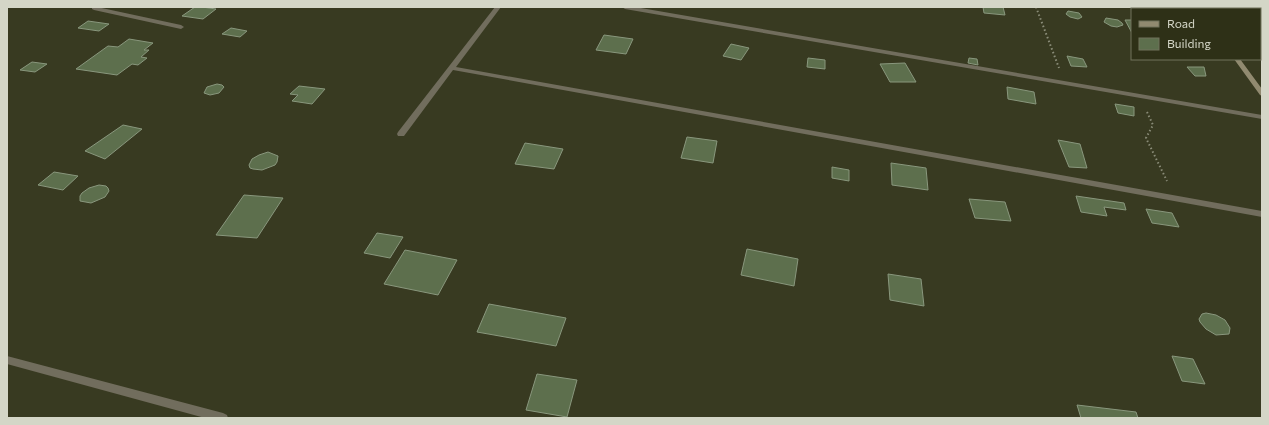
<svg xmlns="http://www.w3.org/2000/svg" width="1269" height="425" font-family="Commissioner,sans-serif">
	<rect width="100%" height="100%" fill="#383a21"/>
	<!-- building -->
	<path fill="#5d6f4d" stroke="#89977d" d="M 195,7 L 202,7 L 216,9 L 203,19 L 182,16 Z
		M 983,7 L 1003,7 L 1005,15 L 984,13 Z
		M 1068,11 L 1079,13 L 1082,17 L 1078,19 L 1070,17 L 1066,14 Z
		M 1106,18 L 1118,20 L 1122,23 L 1123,25 L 1117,27 L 1111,26 L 1104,22 Z
		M 1125,20 L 1132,20 L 1132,33 Z
		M 88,21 L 109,24 L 99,31 L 78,28 Z
		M 231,28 L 247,31 L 240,37 L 222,34 Z
		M 604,35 L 633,39 L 626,54 L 596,50 Z
		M 129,39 L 153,43 L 144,50 L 149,50 L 141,57 L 147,58 L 138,65 L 132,64 L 117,75 L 76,69 L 108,46 L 118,47 Z
		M 731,44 L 749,48 L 741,60 L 723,56 Z
		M 1067,56 L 1083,59 L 1087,67 L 1071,66 Z
		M 808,58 L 825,60 L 825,69 L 807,67 Z
		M 969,58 L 977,59 L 978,65 L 968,63 Z
		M 32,62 L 47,64 L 35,72 L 20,70 Z
		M 905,63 L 916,82 L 890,82 L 880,64 Z
		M 1187,67 L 1204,67 L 1206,76 L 1195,76 Z
		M 217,84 L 222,85 L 224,87 L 219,93 L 210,95 L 204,93 L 207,87 Z
		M 299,86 L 325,89 L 312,104 L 292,101 L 298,95 L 290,94 Z
		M 1007,87 L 1034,92 L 1036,104 L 1008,99 Z
		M 1115,104 L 1134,107 L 1134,116 L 1118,113 Z
		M 123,125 L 142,129 L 105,159 L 85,151 Z
		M 687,137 L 717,141 L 713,163 L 681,158 Z
		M 1058,140 L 1080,144 L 1087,168 L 1069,167 Z
		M 525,143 L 563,149 L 554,169 L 515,164 Z
		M 268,152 L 278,156 L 277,162 L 275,165 L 262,170 L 253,169 L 250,168 L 249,165 L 252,159 L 259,155 Z
		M 891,163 L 926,168 L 928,190 L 892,185 Z
		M 832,167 L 849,170 L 849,181 L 832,178 Z
		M 54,172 L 78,176 L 63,190 L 38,185 Z
		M 99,185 L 106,186 L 108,188 L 109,191 L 105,197 L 91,203 L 80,201 L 80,196 L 82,193 L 89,188 Z
		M 244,195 L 283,198 L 257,238 L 216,235 Z
		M 1076,196 L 1124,203 L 1126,210 L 1104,207 L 1107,216 L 1081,212 Z
		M 969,199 L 1005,202 L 1011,221 L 975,218 Z
		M 1146,209 L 1172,213 L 1179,227 L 1152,223 Z
		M 377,233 L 403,237 L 390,258 L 364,253 Z
		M 747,249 L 798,259 L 794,286 L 741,275 Z
		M 405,250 L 457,260 L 438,295 L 384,284 Z
		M 888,274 L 921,279 L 924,306 L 890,300 Z
		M 489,304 L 566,318 L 556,346 L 477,332 Z
		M 1206,313 L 1216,315 L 1225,320 L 1230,328 L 1229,334 L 1216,335 L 1206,329 L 1200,322 L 1199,319 L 1202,314 Z
		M 1172,356 L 1193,359 L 1205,384 L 1182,381 Z
		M 537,374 L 577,380 L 567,417 L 526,410 Z
		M 1077,405 L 1136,412 L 1138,418 L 1081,418 Z"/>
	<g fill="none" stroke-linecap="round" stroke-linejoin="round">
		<!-- path -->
		<path stroke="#8a8c78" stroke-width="2" stroke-dasharray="1.5 2.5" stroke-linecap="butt" d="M 1036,7 L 1059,68
			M 1147,112 L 1153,125 L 1146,138 L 1167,181"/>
		<!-- minor -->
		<path fill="#716d5d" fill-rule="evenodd" d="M 92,7 L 97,7 L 181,25 L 184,27 L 181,29 L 94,10 L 92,9 Z
			M 495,7 L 501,7 L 456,67 L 1262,211 L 1262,217 L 453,70 L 404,136 L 398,136 L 397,134 L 398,132 Z
			M 622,7 L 635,7 L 1262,115 L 1262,119 L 625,9 Z
			M 1260,35 L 1262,35 L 1262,39 L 1260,39 Z
			M 7,356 L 223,413 L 227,415 L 228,418 L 205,418 L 7,364 Z"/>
		<!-- secondary -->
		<path fill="#918a70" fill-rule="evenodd" d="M 1194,7 L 1200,7 L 1202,9 L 1196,9 Z
			M 1234,59 L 1240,59 L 1262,89 L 1262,96 L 1260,95 Z"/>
	</g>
	<!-- border -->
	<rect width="1269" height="425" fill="none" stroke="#d4d6c7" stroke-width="16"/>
	<!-- legend -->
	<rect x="1131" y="8" width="130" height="52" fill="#2e3017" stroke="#70725d"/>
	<rect x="1139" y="21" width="20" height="6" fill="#918a70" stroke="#70725d"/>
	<text x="1167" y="28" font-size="12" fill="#d4d6c7">Road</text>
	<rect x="1139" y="38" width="20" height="12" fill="#5d6f4d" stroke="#70725d"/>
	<text x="1167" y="48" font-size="12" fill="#d4d6c7">Building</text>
</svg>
